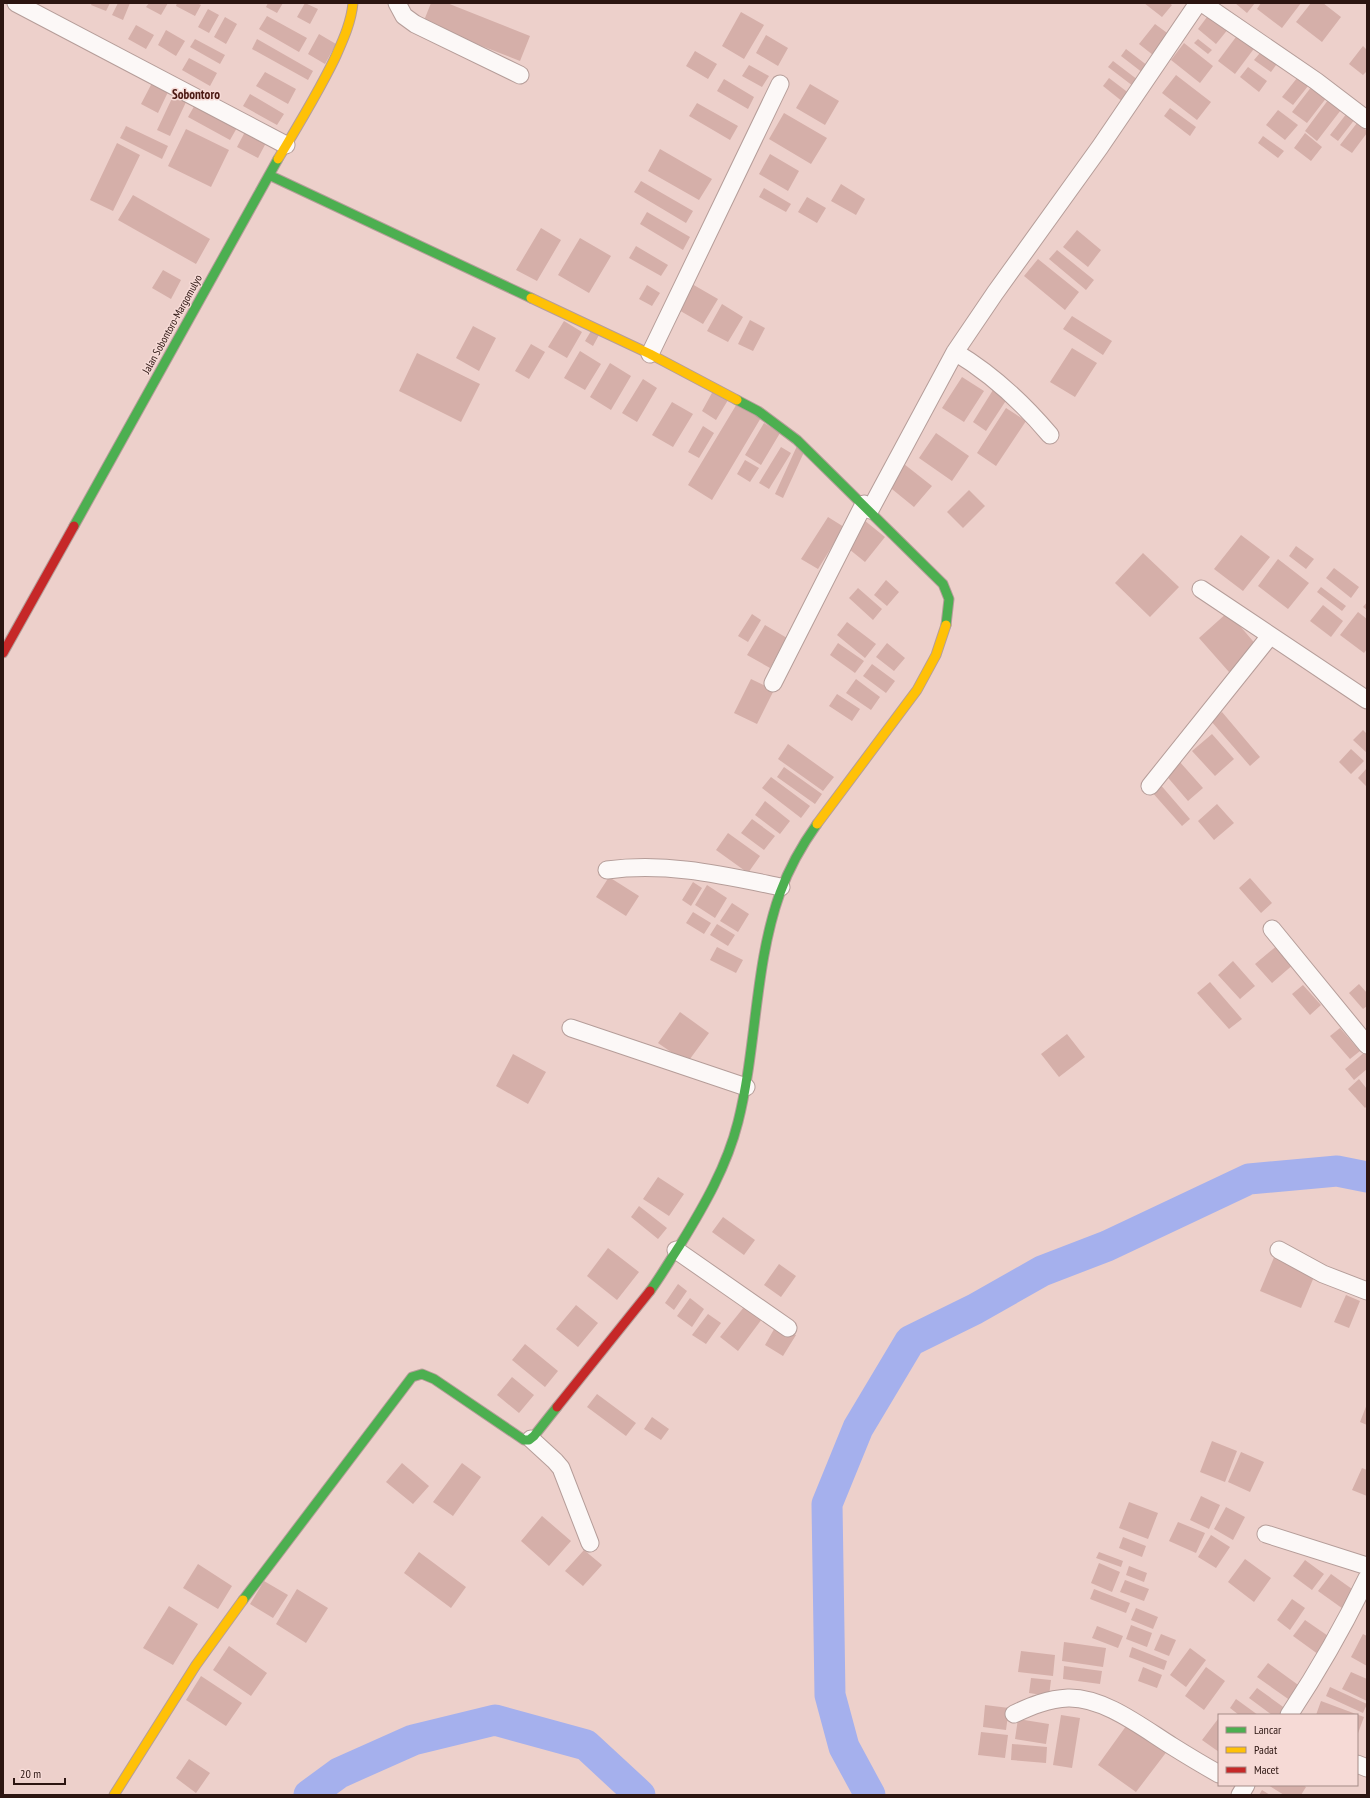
<svg xmlns="http://www.w3.org/2000/svg" width="1370" height="1798" font-family="'PT Sans Narrow',sans-serif">
	<rect width="100%" height="100%" fill="#edd0cb"/>
	<g fill="none" stroke-linecap="round" stroke-linejoin="round">
		<!-- river -->
		<path stroke="#a5b0ed" stroke-width="31" d="M 309,1795 L 339,1773 L 413,1740 L 495,1720 L 586,1745 L 640,1795
			M 870,1795 L 844,1747 L 830,1695 L 827,1504 L 858,1428 L 910,1341 L 975,1309 L 1042,1271 L 1107,1246 L 1249,1179 L 1337,1171 L 1367,1177"/>
	</g>
	<!-- building -->
	<path fill="#d5afa9" d="M 92,3 L 110,3 L 106,11 L 91,5 Z
		M 118,3 L 130,3 L 123,20 L 112,15 Z
		M 149,3 L 168,3 L 161,15 L 146,7 Z
		M 177,3 L 197,3 L 201,5 L 195,16 L 176,6 Z
		M 268,3 L 283,3 L 277,13 L 266,7 Z
		M 305,3 L 318,9 L 310,24 L 297,17 Z
		M 431,3 L 447,3 L 530,36 L 520,61 L 423,23 Z
		M 1144,3 L 1169,3 L 1172,5 L 1162,17 Z
		M 1235,3 L 1255,3 L 1247,13 Z
		M 1261,3 L 1301,3 L 1282,28 L 1257,9 Z
		M 1311,3 L 1323,3 L 1341,17 L 1322,42 L 1296,22 Z
		M 208,9 L 219,15 L 209,33 L 198,27 Z
		M 741,12 L 764,25 L 744,59 L 722,46 Z
		M 1210,13 L 1229,28 L 1216,44 L 1198,29 Z
		M 267,16 L 307,38 L 299,52 L 259,29 Z
		M 225,17 L 237,24 L 226,44 L 214,37 Z
		M 1155,24 L 1174,38 L 1158,59 L 1139,44 Z
		M 136,25 L 154,35 L 146,49 L 128,39 Z
		M 166,30 L 185,41 L 176,56 L 158,45 Z
		M 1239,33 L 1256,46 L 1235,74 L 1218,61 Z
		M 319,34 L 336,44 L 325,64 L 308,54 Z
		M 766,35 L 788,48 L 778,66 L 756,53 Z
		M 195,39 L 225,55 L 220,64 L 190,47 Z
		M 257,39 L 313,71 L 308,80 L 252,49 Z
		M 1198,39 L 1212,50 L 1208,54 L 1194,43 Z
		M 1184,43 L 1213,66 L 1200,83 L 1171,60 Z
		M 1363,46 L 1367,50 L 1367,71 L 1363,75 L 1349,64 Z
		M 1264,48 L 1279,61 L 1271,72 L 1254,60 Z
		M 1126,49 L 1148,66 L 1143,73 L 1121,56 Z
		M 695,51 L 717,64 L 708,79 L 686,66 Z
		M 189,58 L 217,73 L 210,86 L 182,70 Z
		M 1113,61 L 1138,80 L 1133,86 L 1108,67 Z
		M 749,65 L 769,76 L 762,87 L 742,76 Z
		M 1248,67 L 1267,81 L 1259,92 L 1240,77 Z
		M 265,72 L 296,89 L 288,104 L 256,86 Z
		M 1301,73 L 1312,81 L 1293,105 L 1282,97 Z
		M 1176,75 L 1211,102 L 1197,120 L 1162,93 Z
		M 1109,78 L 1130,94 L 1123,102 L 1103,86 Z
		M 724,79 L 754,97 L 748,109 L 717,91 Z
		M 152,83 L 168,92 L 158,113 L 141,104 Z
		M 810,84 L 839,101 L 825,125 L 796,108 Z
		M 1312,86 L 1327,97 L 1307,123 L 1292,112 Z
		M 174,94 L 187,100 L 170,136 L 157,130 Z
		M 250,94 L 284,114 L 277,125 L 243,106 Z
		M 1331,96 L 1344,106 L 1317,141 L 1305,131 Z
		M 196,103 L 238,126 L 230,140 L 188,117 Z
		M 697,103 L 738,126 L 730,140 L 689,116 Z
		M 1170,108 L 1196,127 L 1190,136 L 1164,116 Z
		M 1278,110 L 1298,125 L 1285,140 L 1266,125 Z
		M 784,113 L 827,138 L 811,164 L 769,139 Z
		M 1347,113 L 1355,119 L 1338,141 L 1330,135 Z
		M 1357,123 L 1367,131 L 1367,133 L 1352,153 L 1340,145 Z
		M 126,126 L 168,146 L 162,159 L 120,138 Z
		M 186,129 L 229,150 L 211,187 L 168,166 Z
		M 246,130 L 267,141 L 258,158 L 237,147 Z
		M 1305,133 L 1322,147 L 1311,161 L 1294,148 Z
		M 1263,136 L 1284,151 L 1278,158 L 1258,143 Z
		M 117,143 L 140,155 L 113,211 L 90,200 Z
		M 660,149 L 712,179 L 699,200 L 648,171 Z
		M 770,154 L 799,171 L 788,191 L 759,174 Z
		M 641,181 L 693,211 L 686,223 L 634,192 Z
		M 841,184 L 865,199 L 856,215 L 831,201 Z
		M 764,188 L 791,204 L 786,212 L 759,197 Z
		M 133,195 L 210,239 L 196,264 L 118,220 Z
		M 807,197 L 826,208 L 817,223 L 798,212 Z
		M 647,212 L 690,237 L 683,250 L 640,224 Z
		M 541,228 L 561,240 L 537,281 L 516,270 Z
		M 1077,230 L 1101,250 L 1088,267 L 1063,247 Z
		M 580,238 L 611,256 L 589,293 L 558,275 Z
		M 636,246 L 668,265 L 661,276 L 629,258 Z
		M 1057,250 L 1094,280 L 1086,290 L 1049,259 Z
		M 1038,259 L 1079,292 L 1065,310 L 1024,276 Z
		M 163,270 L 181,280 L 171,299 L 152,288 Z
		M 692,284 L 718,299 L 703,324 L 677,309 Z
		M 647,285 L 660,293 L 652,306 L 639,299 Z
		M 722,304 L 743,317 L 728,342 L 707,331 Z
		M 1072,316 L 1112,341 L 1103,355 L 1063,329 Z
		M 750,320 L 765,328 L 753,351 L 738,344 Z
		M 564,321 L 582,332 L 567,358 L 548,347 Z
		M 473,326 L 496,338 L 479,371 L 456,358 Z
		M 591,331 L 599,335 L 593,346 L 585,341 Z
		M 531,344 L 545,352 L 529,379 L 515,371 Z
		M 1072,348 L 1097,363 L 1075,397 L 1050,382 Z
		M 580,351 L 601,364 L 585,390 L 564,378 Z
		M 417,353 L 480,384 L 461,422 L 399,391 Z
		M 610,363 L 631,376 L 611,410 L 590,397 Z
		M 962,377 L 984,391 L 964,422 L 942,408 Z
		M 643,379 L 657,388 L 637,422 L 622,413 Z
		M 993,390 L 1007,399 L 986,431 L 973,422 Z
		M 713,391 L 728,400 L 716,420 L 702,411 Z
		M 672,402 L 693,414 L 673,447 L 652,435 Z
		M 738,402 L 762,416 L 712,500 L 688,485 Z
		M 1006,408 L 1026,421 L 996,466 L 977,453 Z
		M 764,423 L 780,433 L 761,465 L 745,455 Z
		M 703,426 L 714,433 L 699,458 L 688,452 Z
		M 936,433 L 969,456 L 952,481 L 919,458 Z
		M 797,446 L 805,450 L 783,498 L 775,494 Z
		M 781,447 L 791,453 L 769,489 L 759,483 Z
		M 745,460 L 759,468 L 750,482 L 737,474 Z
		M 904,464 L 932,486 L 914,507 L 887,485 Z
		M 969,490 L 985,506 L 963,528 L 947,512 Z
		M 828,517 L 844,527 L 818,569 L 801,559 Z
		M 864,520 L 885,537 L 865,562 L 844,545 Z
		M 1241,535 L 1270,557 L 1243,591 L 1214,569 Z
		M 1296,546 L 1314,559 L 1306,569 L 1289,556 Z
		M 1143,553 L 1179,587 L 1150,617 L 1115,583 Z
		M 1278,559 L 1309,583 L 1288,609 L 1258,586 Z
		M 1334,568 L 1359,587 L 1351,598 L 1326,578 Z
		M 886,580 L 899,592 L 887,606 L 874,595 Z
		M 1321,587 L 1346,606 L 1342,611 L 1317,592 Z
		M 858,588 L 882,609 L 873,620 L 849,598 Z
		M 1367,602 L 1367,610 L 1363,607 Z
		M 1323,605 L 1343,621 L 1331,637 L 1310,621 Z
		M 1228,612 L 1258,647 L 1229,672 L 1199,638 Z
		M 1358,612 L 1367,619 L 1367,649 L 1364,653 L 1340,635 Z
		M 752,614 L 761,620 L 748,642 L 738,636 Z
		M 847,622 L 876,644 L 865,658 L 837,635 Z
		M 765,625 L 787,638 L 770,668 L 747,655 Z
		M 838,643 L 864,661 L 855,673 L 830,655 Z
		M 887,643 L 905,658 L 894,671 L 876,657 Z
		M 872,664 L 895,681 L 886,693 L 863,676 Z
		M 751,679 L 774,690 L 757,724 L 734,713 Z
		M 856,679 L 880,697 L 871,710 L 846,693 Z
		M 837,694 L 860,709 L 852,721 L 829,706 Z
		M 1222,712 L 1260,757 L 1250,766 L 1211,721 Z
		M 1363,730 L 1367,734 L 1367,753 L 1353,740 Z
		M 1212,734 L 1234,759 L 1215,776 L 1192,751 Z
		M 788,744 L 834,777 L 823,791 L 778,759 Z
		M 1351,749 L 1364,761 L 1351,774 L 1339,762 Z
		M 1179,761 L 1203,788 L 1188,801 L 1164,773 Z
		M 784,767 L 822,794 L 815,804 L 777,777 Z
		M 1367,768 L 1367,787 L 1358,778 Z
		M 771,777 L 810,806 L 801,818 L 762,788 Z
		M 1159,783 L 1190,819 L 1182,826 L 1151,791 Z
		M 765,801 L 790,821 L 780,834 L 755,815 Z
		M 1217,804 L 1234,823 L 1214,840 L 1198,821 Z
		M 752,819 L 775,836 L 764,850 L 741,833 Z
		M 728,833 L 760,856 L 748,873 L 716,850 Z
		M 609,877 L 639,896 L 626,916 L 596,897 Z
		M 1250,878 L 1272,903 L 1261,913 L 1239,888 Z
		M 693,882 L 702,888 L 691,906 L 682,900 Z
		M 707,885 L 727,898 L 715,918 L 695,905 Z
		M 732,903 L 749,914 L 738,932 L 720,921 Z
		M 693,912 L 711,923 L 704,934 L 686,923 Z
		M 717,924 L 735,935 L 728,946 L 710,935 Z
		M 1279,944 L 1295,963 L 1272,983 L 1255,964 Z
		M 717,947 L 743,960 L 736,973 L 710,960 Z
		M 1233,961 L 1255,986 L 1240,999 L 1218,975 Z
		M 1210,982 L 1242,1019 L 1229,1029 L 1197,993 Z
		M 1359,984 L 1367,993 L 1367,1006 L 1363,1009 L 1349,993 Z
		M 1303,985 L 1321,1005 L 1310,1015 L 1292,994 Z
		M 680,1012 L 709,1033 L 687,1063 L 658,1043 Z
		M 1340,1028 L 1360,1051 L 1350,1059 L 1330,1036 Z
		M 1067,1034 L 1085,1057 L 1059,1077 L 1041,1054 Z
		M 1366,1051 L 1367,1069 L 1354,1080 L 1345,1069 Z
		M 513,1054 L 546,1072 L 528,1104 L 496,1086 Z
		M 1359,1079 L 1367,1089 L 1367,1106 L 1365,1108 L 1348,1089 Z
		M 658,1177 L 684,1194 L 669,1216 L 643,1199 Z
		M 639,1206 L 667,1228 L 658,1239 L 631,1217 Z
		M 723,1217 L 755,1240 L 744,1255 L 712,1232 Z
		M 608,1248 L 639,1272 L 617,1300 L 587,1276 Z
		M 1275,1255 L 1316,1272 L 1301,1308 L 1260,1291 Z
		M 779,1264 L 796,1276 L 781,1297 L 764,1285 Z
		M 678,1284 L 687,1291 L 674,1310 L 665,1303 Z
		M 1346,1295 L 1360,1301 L 1349,1328 L 1334,1322 Z
		M 690,1298 L 704,1309 L 692,1327 L 677,1316 Z
		M 748,1302 L 765,1315 L 738,1351 L 720,1337 Z
		M 576,1305 L 598,1323 L 578,1347 L 556,1329 Z
		M 708,1314 L 721,1323 L 706,1344 L 692,1335 Z
		M 777,1324 L 796,1335 L 783,1356 L 765,1345 Z
		M 525,1344 L 558,1371 L 545,1387 L 512,1360 Z
		M 512,1377 L 534,1395 L 519,1413 L 497,1395 Z
		M 597,1394 L 636,1423 L 626,1436 L 587,1407 Z
		M 1367,1404 L 1367,1425 L 1360,1422 Z
		M 652,1417 L 669,1429 L 661,1440 L 644,1429 Z
		M 1212,1441 L 1237,1451 L 1225,1482 L 1200,1472 Z
		M 1241,1452 L 1264,1462 L 1250,1492 L 1228,1482 Z
		M 402,1463 L 429,1486 L 413,1504 L 386,1482 Z
		M 462,1463 L 481,1477 L 453,1516 L 433,1502 Z
		M 1362,1468 L 1367,1470 L 1367,1496 L 1352,1490 Z
		M 1201,1496 L 1220,1505 L 1209,1529 L 1190,1520 Z
		M 1129,1502 L 1158,1513 L 1148,1539 L 1119,1528 Z
		M 1226,1507 L 1245,1517 L 1233,1540 L 1214,1529 Z
		M 542,1516 L 571,1541 L 549,1566 L 521,1541 Z
		M 1178,1522 L 1205,1533 L 1196,1553 L 1169,1541 Z
		M 1211,1535 L 1230,1547 L 1216,1568 L 1198,1557 Z
		M 1123,1537 L 1146,1546 L 1142,1557 L 1119,1548 Z
		M 584,1550 L 602,1565 L 583,1586 L 565,1571 Z
		M 419,1552 L 466,1587 L 451,1608 L 404,1573 Z
		M 1099,1552 L 1123,1561 L 1121,1567 L 1096,1558 Z
		M 1245,1559 L 1271,1578 L 1254,1602 L 1228,1582 Z
		M 1305,1560 L 1324,1574 L 1312,1590 L 1293,1576 Z
		M 1099,1563 L 1120,1572 L 1112,1592 L 1091,1583 Z
		M 198,1564 L 232,1586 L 218,1609 L 183,1588 Z
		M 1129,1566 L 1147,1573 L 1144,1582 L 1126,1575 Z
		M 1331,1574 L 1359,1594 L 1346,1611 L 1318,1591 Z
		M 1125,1580 L 1149,1589 L 1144,1601 L 1120,1592 Z
		M 264,1581 L 288,1595 L 273,1618 L 250,1604 Z
		M 297,1589 L 328,1608 L 306,1643 L 276,1624 Z
		M 1094,1589 L 1130,1603 L 1126,1613 L 1090,1599 Z
		M 1292,1599 L 1305,1608 L 1290,1630 L 1277,1620 Z
		M 169,1606 L 198,1624 L 173,1665 L 143,1648 Z
		M 1136,1608 L 1158,1617 L 1153,1629 L 1131,1620 Z
		M 1305,1620 L 1334,1640 L 1322,1657 L 1293,1636 Z
		M 1131,1625 L 1152,1633 L 1147,1647 L 1126,1639 Z
		M 1097,1626 L 1123,1636 L 1118,1648 L 1092,1638 Z
		M 1161,1634 L 1176,1640 L 1169,1656 L 1154,1650 Z
		M 1363,1634 L 1367,1636 L 1367,1666 L 1351,1657 Z
		M 1064,1642 L 1106,1648 L 1103,1667 L 1062,1661 Z
		M 229,1646 L 267,1673 L 251,1696 L 213,1670 Z
		M 1132,1647 L 1167,1661 L 1164,1670 L 1129,1657 Z
		M 1190,1648 L 1206,1660 L 1186,1687 L 1170,1675 Z
		M 1021,1651 L 1055,1655 L 1053,1676 L 1018,1672 Z
		M 1268,1663 L 1301,1687 L 1291,1701 L 1257,1677 Z
		M 1064,1666 L 1102,1671 L 1100,1684 L 1063,1679 Z
		M 1143,1667 L 1162,1675 L 1157,1688 L 1138,1681 Z
		M 1206,1667 L 1225,1681 L 1204,1710 L 1185,1696 Z
		M 1351,1672 L 1367,1679 L 1367,1701 L 1342,1689 Z
		M 201,1676 L 242,1703 L 226,1726 L 186,1700 Z
		M 1031,1678 L 1051,1680 L 1049,1696 L 1029,1693 Z
		M 1330,1687 L 1367,1704 L 1363,1713 L 1326,1696 Z
		M 1257,1688 L 1286,1709 L 1282,1715 L 1272,1715 L 1249,1698 Z
		M 1236,1699 L 1258,1715 L 1239,1715 L 1230,1708 Z
		M 1321,1701 L 1364,1717 L 1357,1736 L 1357,1715 L 1316,1715 Z
		M 985,1705 L 1009,1708 L 1006,1730 L 983,1727 Z
		M 1061,1715 L 1080,1718 L 1072,1768 L 1053,1765 Z
		M 1018,1719 L 1049,1724 L 1046,1744 L 1015,1739 Z
		M 1218,1719 L 1219,1720 L 1219,1752 L 1202,1740 Z
		M 1129,1722 L 1168,1750 L 1136,1792 L 1098,1765 Z
		M 981,1732 L 1008,1735 L 1005,1758 L 978,1755 Z
		M 1012,1744 L 1047,1747 L 1046,1763 L 1011,1760 Z
		M 189,1759 L 210,1773 L 196,1793 L 176,1778 Z
		M 1268,1785 L 1303,1785 L 1306,1787 L 1301,1795 L 1284,1795 Z
		M 1262,1790 L 1270,1795 L 1259,1795 Z"/>
	<g fill="none" stroke-linecap="round" stroke-linejoin="round">
		<defs>
			<path id="street" d="M 16,3 L 286,145
				M 397,3 L 404,16 L 415,24 L 520,75
				M 1202,3 L 1316,81 L 1367,120
				M 955,352 C 992,374 1022,402 1050,435
				M 650,354 L 780,84
				M 870,510 L 955,352 L 995,293 L 1100,147 L 1198,3
				M 1201,589 L 1367,700
				M 773,683 L 864,504
				M 1150,786 L 1270,636
				M 607,870 C 668,862 722,875 781,887
				M 1272,929 L 1367,1045
				M 571,1028 L 746,1087
				M 676,1250 L 788,1328
				M 1279,1250 L 1323,1274 L 1367,1291
				M 531,1439 L 555,1461 L 561,1468 L 590,1543
				M 1266,1534 L 1367,1566
				M 1014,1714 C 1031,1706 1048,1699 1068,1698 C 1104,1697 1143,1728 1172,1746 C 1188,1756 1203,1765 1219,1774
				M 1289,1715 C 1318,1671 1344,1626 1367,1578
				M 1357,1764 L 1367,1768
				M 1240,1795 L 1246,1785"/>
			<path id="fast" d="M 269,175 L 531,298
				M 737,400 L 758,411 L 797,440 L 943,584 L 949,599 L 946,625
				M 74,526 L 278,159
				M 650,1291 C 661,1276 670,1260 680,1245 C 704,1206 727,1166 738,1122 C 757,1047 754,966 780,893 C 789,868 802,845 817,824
				M 243,1600 L 412,1377 L 422,1374 L 434,1379 L 524,1440 L 529,1440 L 534,1436 L 557,1407"/>
			<path id="slow" d="M 278,159 C 298,126 318,93 335,58 C 343,40 351,23 353,3
				M 531,298 L 650,354 L 737,400
				M 817,824 L 917,690 L 936,655 L 946,625
				M 114,1795 L 196,1665 L 243,1600"/>
			<path id="jam" d="M 3,653 L 74,526
				M 557,1407 L 650,1291"/>
		</defs>
		<!-- street casing -->
		<use href="#street" stroke="#b59d99" stroke-width="19"/>
		<!-- fast casing -->
		<use href="#fast" stroke="#b59d99" stroke-width="11"/>
		<!-- slow casing -->
		<use href="#slow" stroke="#b59d99" stroke-width="11"/>
		<!-- jam casing -->
		<use href="#jam" stroke="#b59d99" stroke-width="11"/>
		<!-- street -->
		<use href="#street" stroke="#fcf8f7" stroke-width="17"/>
		<!-- fast -->
		<use href="#fast" stroke="#4caf50" stroke-width="9"/>
		<!-- slow -->
		<use href="#slow" stroke="#ffc107" stroke-width="9"/>
		<!-- jam -->
		<use href="#jam" stroke="#c62828" stroke-width="9"/>
	</g>
	<g text-anchor="middle" stroke-width="3" stroke-linejoin="round" paint-order="stroke">
		<!-- street labels -->
		<g font-size="11" fill="#2c1511" stroke="#f6dad6">
			<text transform="translate(172 324) rotate(-61)" y="4">Jalan Sobontoro-Margomulyo</text>
		</g>
		<!-- quarter labels -->
		<g font-size="13" font-weight="bold" fill="#4a1711" stroke="#f6dad6">
			<text x="196" y="99">Sobontoro</text>
		</g>
	</g>
	<!-- border -->
	<rect width="1370" height="1798" fill="none" stroke="#2c1511" stroke-width="8"/>
	<!-- legend -->
	<rect x="1218" y="1714" width="140" height="72" fill="#f6dad6" stroke="#a58b87"/>
	<rect x="1226" y="1727" width="20" height="6" fill="#4caf50" stroke="#a58b87"/>
	<text x="1254" y="1734" font-size="12" fill="#2c1511">Lancar</text>
	<rect x="1226" y="1747" width="20" height="6" fill="#ffc107" stroke="#a58b87"/>
	<text x="1254" y="1754" font-size="12" fill="#2c1511">Padat</text>
	<rect x="1226" y="1767" width="20" height="6" fill="#c62828" stroke="#a58b87"/>
	<text x="1254" y="1774" font-size="12" fill="#2c1511">Macet</text>
	<!-- scale -->
	<path d="M14 1778v6h51v-6" fill="none" stroke="#2c1511" stroke-width="2"/>
	<text x="20" y="1778" font-size="12" fill="#2c1511" stroke="#f6dad6" stroke-width="3" paint-order="stroke">20 m</text>
</svg>
